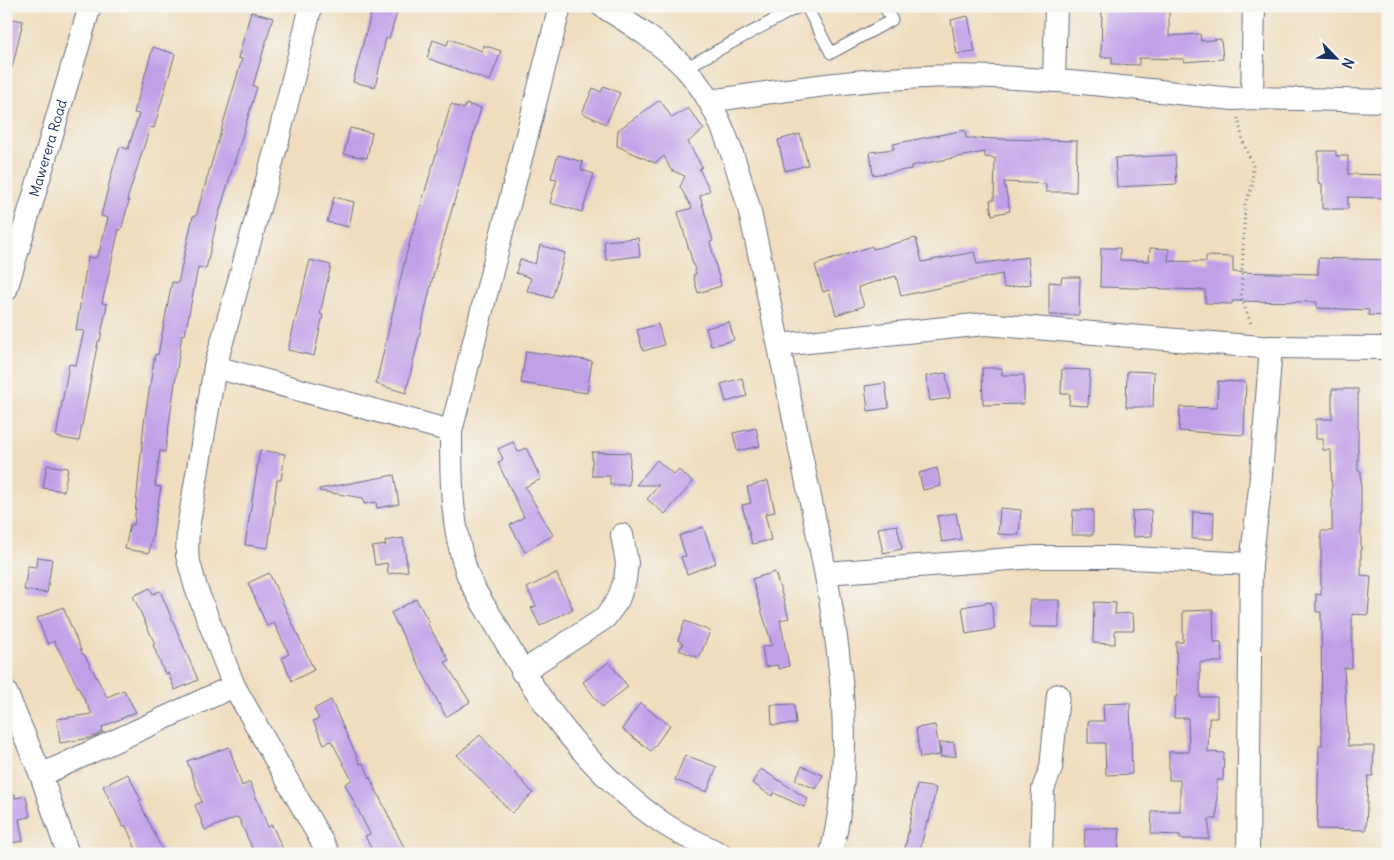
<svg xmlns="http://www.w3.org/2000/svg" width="1394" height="860" font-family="Delius,sans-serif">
	<rect width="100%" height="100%" fill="#f6f6f2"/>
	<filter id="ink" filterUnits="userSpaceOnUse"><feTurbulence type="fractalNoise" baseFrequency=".02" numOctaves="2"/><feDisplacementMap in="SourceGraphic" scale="10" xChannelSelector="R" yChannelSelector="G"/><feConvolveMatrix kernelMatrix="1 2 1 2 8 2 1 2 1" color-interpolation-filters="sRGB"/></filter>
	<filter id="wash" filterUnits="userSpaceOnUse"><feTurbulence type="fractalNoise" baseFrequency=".0096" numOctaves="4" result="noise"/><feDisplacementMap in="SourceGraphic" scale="20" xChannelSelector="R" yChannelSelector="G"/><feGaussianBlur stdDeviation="1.12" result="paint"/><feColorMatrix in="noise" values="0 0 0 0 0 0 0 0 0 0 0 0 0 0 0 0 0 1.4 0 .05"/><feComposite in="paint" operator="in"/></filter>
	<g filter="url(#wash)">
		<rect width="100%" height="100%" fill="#f0ddbd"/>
		<g id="blocks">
			<!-- building -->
			<path fill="#c2a0e8" d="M 373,6 L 399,6 L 389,39 L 386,38 L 375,87 L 353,82 Z
				M 1102,6 L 1169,6 L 1169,36 L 1200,34 L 1201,41 L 1221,39 L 1223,59 L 1184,62 L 1184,59 L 1139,58 L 1139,65 L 1112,64 L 1112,57 L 1101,57 Z
				M 251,12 L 273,18 L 253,86 L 257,87 L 217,220 L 206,269 L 198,267 L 185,335 L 182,334 L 165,452 L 160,451 L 155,486 L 161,487 L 149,553 L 125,549 L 130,524 L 134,525 L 144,423 L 155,354 L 158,355 L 172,282 L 178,283 L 193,216 L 196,216 L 242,59 L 238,58 Z
				M 968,16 L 975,52 L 957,54 L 951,20 Z
				M 9,18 L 23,21 L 12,68 L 6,67 L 6,28 Z
				M 449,39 L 482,51 L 483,45 L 501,51 L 490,81 L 427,58 L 433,40 L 447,45 Z
				M 153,47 L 175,54 L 154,128 L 150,127 L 127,200 L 129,201 L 121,230 L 119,229 L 102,303 L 107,304 L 100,341 L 98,341 L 79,441 L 56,437 L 69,364 L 76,365 L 84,331 L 76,330 L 88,257 L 96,258 L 100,249 L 108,218 L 101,216 L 112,172 L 120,147 L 128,149 L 139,114 L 134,113 Z
				M 604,86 L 620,93 L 606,124 L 582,113 L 593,88 L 601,92 Z
				M 660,100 L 672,118 L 688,108 L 704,129 L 688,142 L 702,167 L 699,169 L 710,190 L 700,196 L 713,241 L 710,242 L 721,286 L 698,293 L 693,275 L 696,274 L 678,212 L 692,208 L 680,187 L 685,176 L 671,170 L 664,156 L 655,163 L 617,146 L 618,130 Z
				M 451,104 L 464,109 L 466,104 L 481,108 L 434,272 L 406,393 L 376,384 L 406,255 Z
				M 350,128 L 372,133 L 367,158 L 344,154 Z
				M 965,130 L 966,138 L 1077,141 L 1076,192 L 1046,192 L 1046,184 L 1004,182 L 1010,211 L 992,215 L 990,200 L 994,200 L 995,158 L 985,157 L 985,152 L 911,166 L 911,169 L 873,175 L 870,152 L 894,149 L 893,144 Z
				M 800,134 L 808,165 L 785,171 L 778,140 Z
				M 1318,151 L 1336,151 L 1336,156 L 1348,156 L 1348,174 L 1388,175 L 1388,198 L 1348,197 L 1348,209 L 1322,209 L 1322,184 L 1318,183 Z
				M 558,155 L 583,162 L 581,170 L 594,174 L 582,212 L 550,203 L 557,179 L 551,178 Z
				M 1175,155 L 1177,184 L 1117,187 L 1115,158 Z
				M 334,197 L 354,202 L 349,227 L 327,222 Z
				M 638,238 L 640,256 L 606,260 L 604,241 Z
				M 916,238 L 922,262 L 974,252 L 977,264 L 1028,257 L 1031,284 L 1004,288 L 1002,274 L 901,296 L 896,276 L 858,287 L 864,306 L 836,315 L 829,290 L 823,292 L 815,265 L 872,246 L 873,249 Z
				M 540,245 L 565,253 L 552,298 L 527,291 L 531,278 L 516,273 L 520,259 L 535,264 Z
				M 1101,248 L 1120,248 L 1120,260 L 1149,261 L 1150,248 L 1169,249 L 1168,261 L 1206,262 L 1206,256 L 1233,257 L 1233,272 L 1318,274 L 1318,258 L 1388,260 L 1388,316 L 1368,315 L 1369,310 L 1317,308 L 1317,302 L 1232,301 L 1232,304 L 1205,303 L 1205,290 L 1100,287 Z
				M 310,260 L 331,265 L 320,314 L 323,315 L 314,356 L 288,350 Z
				M 1062,277 L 1080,277 L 1079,315 L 1049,315 L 1049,282 L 1061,283 Z
				M 729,322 L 734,340 L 711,346 L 706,328 Z
				M 658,324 L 664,345 L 643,351 L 637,330 Z
				M 526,351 L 592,361 L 587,393 L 521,383 Z
				M 982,368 L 1002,368 L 1002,375 L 1024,375 L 1024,404 L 983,405 Z
				M 1062,369 L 1090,370 L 1088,406 L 1069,405 L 1070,394 L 1061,394 Z
				M 1127,371 L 1154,372 L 1153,407 L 1126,407 Z
				M 946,373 L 950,398 L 930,401 L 926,376 Z
				M 742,378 L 747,396 L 726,402 L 721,384 Z
				M 1218,381 L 1246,382 L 1244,435 L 1179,431 L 1180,407 L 1217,408 Z
				M 885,383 L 889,408 L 868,411 L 865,386 Z
				M 1332,389 L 1358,389 L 1358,471 L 1361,471 L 1361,575 L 1371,576 L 1368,615 L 1352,614 L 1352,668 L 1344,668 L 1348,746 L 1374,746 L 1373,776 L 1368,776 L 1366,830 L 1317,829 L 1319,746 L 1322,746 L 1321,612 L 1316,612 L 1316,594 L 1321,595 L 1321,531 L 1332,531 L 1332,494 L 1331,450 L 1323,450 L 1323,439 L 1316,439 L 1316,419 L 1332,419 Z
				M 756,428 L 760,446 L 737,451 L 733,433 Z
				M 513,442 L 518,452 L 526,448 L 541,479 L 525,487 L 553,535 L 525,552 L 510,525 L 524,517 L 498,463 L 503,459 L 498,449 Z
				M 260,450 L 285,454 L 281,480 L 277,480 L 268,548 L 245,545 Z
				M 592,452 L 630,453 L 629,485 L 610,485 L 610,476 L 592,476 Z
				M 657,460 L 674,475 L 679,470 L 693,482 L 665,514 L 647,499 L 659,485 L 636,485 Z
				M 47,465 L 68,468 L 64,491 L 43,488 Z
				M 937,468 L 941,486 L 923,490 L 919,473 Z
				M 394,475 L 399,504 L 377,508 L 376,502 L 364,504 L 363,498 L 319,491 L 319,489 Z
				M 768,481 L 775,512 L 765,514 L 771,540 L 752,544 L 742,505 L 751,503 L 747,487 Z
				M 1000,508 L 1021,510 L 1019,535 L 998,534 Z
				M 1073,510 L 1093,510 L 1093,535 L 1072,535 Z
				M 1151,510 L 1152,536 L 1133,537 L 1132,511 Z
				M 1193,512 L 1214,513 L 1213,539 L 1192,539 Z
				M 956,513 L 961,539 L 942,542 L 937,516 Z
				M 897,525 L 902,549 L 883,553 L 878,528 Z
				M 703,527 L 716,563 L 687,574 L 681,557 L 686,556 L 679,536 Z
				M 403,538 L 408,571 L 388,574 L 387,563 L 375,565 L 372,547 L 386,545 L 385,541 Z
				M 37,557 L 52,559 L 47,593 L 24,590 L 28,566 L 36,567 Z
				M 775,572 L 789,618 L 780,620 L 789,666 L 779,669 L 777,665 L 765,667 L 762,647 L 772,645 L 752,579 Z
				M 269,573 L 314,670 L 292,681 L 282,658 L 289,654 L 274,623 L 267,626 L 248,583 Z
				M 556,573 L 573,609 L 540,626 L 531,608 L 536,606 L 527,588 Z
				M 150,588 L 153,594 L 160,591 L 198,680 L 175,690 L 168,673 L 165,674 L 153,645 L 155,644 L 133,596 Z
				M 416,599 L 429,622 L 427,623 L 449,660 L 445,662 L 470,702 L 446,717 L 391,613 Z
				M 1030,600 L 1059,600 L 1059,627 L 1030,627 Z
				M 991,602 L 995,629 L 966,634 L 962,607 Z
				M 1094,602 L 1116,603 L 1115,614 L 1133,613 L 1134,630 L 1115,630 L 1115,644 L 1093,643 Z
				M 63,607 L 83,655 L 84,654 L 107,697 L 124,690 L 136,712 L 102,727 L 103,732 L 90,738 L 60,743 L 57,719 L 92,714 L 54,641 L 48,644 L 37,618 Z
				M 1213,610 L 1214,642 L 1221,642 L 1222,662 L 1200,662 L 1200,697 L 1217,697 L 1217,718 L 1209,718 L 1208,752 L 1224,753 L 1223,780 L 1217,780 L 1217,819 L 1209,819 L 1209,839 L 1180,839 L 1180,835 L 1151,834 L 1152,811 L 1180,811 L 1180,780 L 1169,780 L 1169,752 L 1189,752 L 1188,718 L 1174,718 L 1175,697 L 1177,697 L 1176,642 L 1183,642 L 1183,611 Z
				M 685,621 L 710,631 L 699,658 L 679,650 L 683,644 L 678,640 Z
				M 609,662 L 628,687 L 602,707 L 583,682 Z
				M 331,700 L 360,764 L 363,763 L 407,854 L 374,854 L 365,836 L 370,834 L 345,784 L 352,780 L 334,746 L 331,741 L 324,744 L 313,721 L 319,719 L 314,709 Z
				M 640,703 L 670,725 L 651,751 L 622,729 Z
				M 1130,703 L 1132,774 L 1106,775 L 1105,743 L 1088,743 L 1088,721 L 1104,721 L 1103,704 Z
				M 794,704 L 796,724 L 772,725 L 771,705 Z
				M 935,725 L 940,755 L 920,758 L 916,728 Z
				M 480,735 L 533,793 L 512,813 L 457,755 Z
				M 954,742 L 956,756 L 941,757 L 940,743 Z
				M 229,747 L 242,786 L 250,782 L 268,827 L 272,825 L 285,854 L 255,854 L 238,817 L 205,830 L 195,805 L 202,802 L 187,761 Z
				M 685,755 L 717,767 L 707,792 L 675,780 Z
				M 802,766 L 823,775 L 816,789 L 795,780 Z
				M 761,769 L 808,799 L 804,807 L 774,793 L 772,796 L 752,783 Z
				M 128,774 L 141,800 L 139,801 L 164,854 L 138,854 L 126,826 L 123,827 L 103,786 Z
				M 917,785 L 936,788 L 929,822 L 927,821 L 919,854 L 904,854 Z
				M 15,794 L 15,798 L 26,796 L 30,817 L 19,819 L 23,841 L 6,844 L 6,795 Z
				M 1085,828 L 1120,829 L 1118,854 L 1090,854 L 1090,851 L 1084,851 Z"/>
		</g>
	</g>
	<g filter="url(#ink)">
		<use href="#blocks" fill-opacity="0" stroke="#666c7f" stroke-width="1"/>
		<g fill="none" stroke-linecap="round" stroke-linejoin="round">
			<defs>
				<path id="service" d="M 806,6 L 831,53 L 892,20 L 884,6
					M 685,68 L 800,6"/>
				<g id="minor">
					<path d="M 311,6 L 277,144 L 215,367 L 188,528 L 187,555 L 196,588 L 234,686 L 329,854"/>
					<path d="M 560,6 L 451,431 C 451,479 451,527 467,573 C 474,593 490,613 500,632 C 540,704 592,774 660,821 C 678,834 700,843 720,854"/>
					<path d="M 602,6 C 631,24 661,43 684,67 C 720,105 735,160 749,208 C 768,293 786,379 803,464 C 829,588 863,729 831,854"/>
					<path d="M 1054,81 L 1056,6"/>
					<path d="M 1252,98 L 1254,6"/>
					<path d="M 709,101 C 804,87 899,73 995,77 C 1074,80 1154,91 1233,99 L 1252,98 L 1388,101"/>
					<path id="s1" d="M 6,290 L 90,6"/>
					<path d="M 779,345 L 985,324 L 1261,347 L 1388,348"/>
					<path d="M 215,367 L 451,431"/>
					<path d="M 826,573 L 1037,557 L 1112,557 L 1251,564"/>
					<path d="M 522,672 L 605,618 L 618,600 L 625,580 L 627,563 L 622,535"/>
					<path d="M 6,692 L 41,775 L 68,854"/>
					<path d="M 41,775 L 234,686"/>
					<path d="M 1041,854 L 1043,789 L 1051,768 L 1058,695"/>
					<path d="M 1248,854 L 1251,564 L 1260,488 L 1271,347"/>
				</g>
			</defs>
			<!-- service casing -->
			<use href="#service" stroke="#666c7f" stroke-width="13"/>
			<!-- minor casing -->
			<use href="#minor" stroke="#666c7f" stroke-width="24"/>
			<!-- path -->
			<path stroke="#666c7f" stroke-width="3" stroke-dasharray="1 4" stroke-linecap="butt" d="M 1238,118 L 1244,145 L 1253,165 L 1252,187 L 1245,203 L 1241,298 L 1252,326"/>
			<!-- service -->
			<use href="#service" stroke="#fff" stroke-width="11"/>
			<!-- minor -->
			<use href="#minor" stroke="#fff" stroke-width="22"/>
		</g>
	</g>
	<g text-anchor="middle" stroke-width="4" stroke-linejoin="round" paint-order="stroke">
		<!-- street labels -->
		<g font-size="14" fill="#1b2f5e" stroke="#f6f6f2">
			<text dy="5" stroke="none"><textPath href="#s1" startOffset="148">Mawerera Road</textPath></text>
		</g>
	</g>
	<!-- margin -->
	<rect width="1394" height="860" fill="none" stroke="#f6f6f2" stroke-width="25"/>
	<!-- north arrow -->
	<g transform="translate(1336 58) rotate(114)" stroke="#f6f6f2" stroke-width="4" paint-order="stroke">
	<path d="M0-4L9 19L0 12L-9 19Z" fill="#1b2f5e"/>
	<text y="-8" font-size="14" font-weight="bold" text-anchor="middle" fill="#1b2f5e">N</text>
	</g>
</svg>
